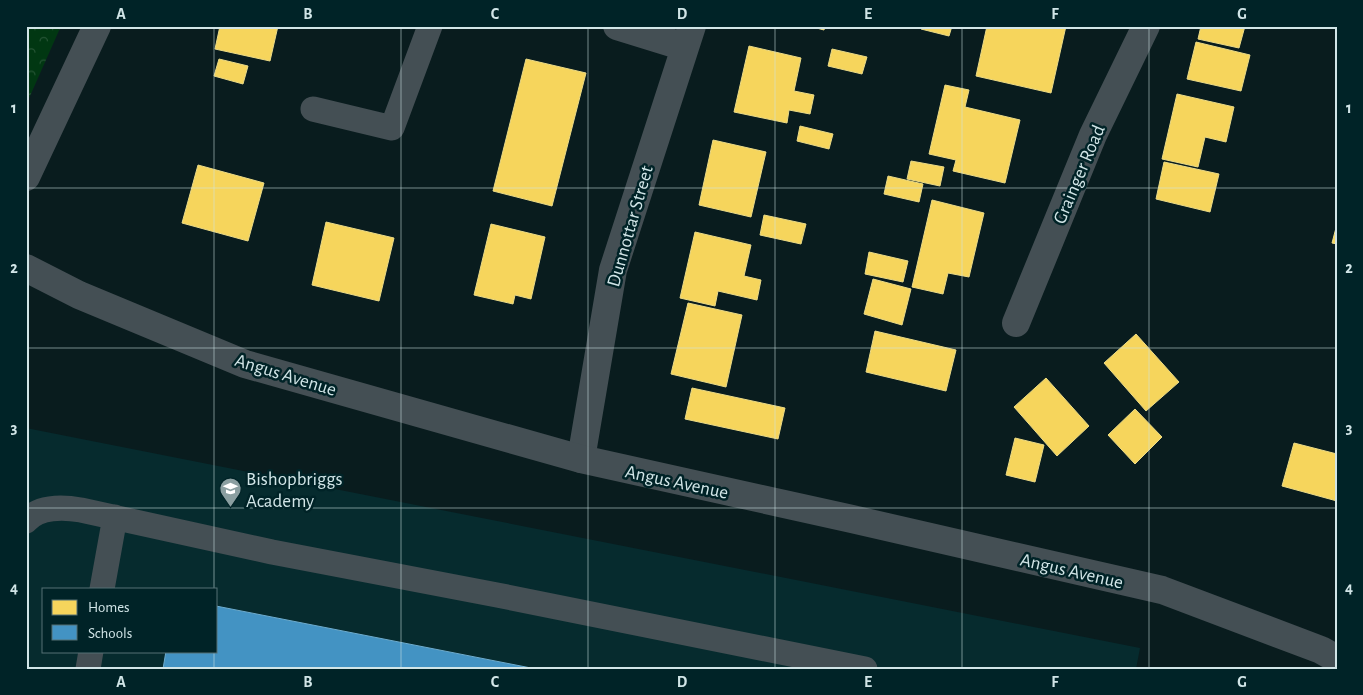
<svg xmlns="http://www.w3.org/2000/svg" width="1363" height="695" font-family="'Alegreya Sans',sans-serif">
	<defs>
		<pattern id="forest-crowns" width="20" height="18" patternUnits="userSpaceOnUse" patternTransform="scale(1.25)"><rect width="20" height="18" fill="#013712"/><path d="M2 6a3 3 0 1 1 6 0M12 15a3 3 0 1 1 6 0" fill="none" stroke="#255434"/></pattern>
	</defs>
	<rect width="100%" height="100%" fill="#091c1e"/>
	<!-- built -->
	<path fill="#062b2e" fill-rule="evenodd" d="M 26,428 L 1140,648 L 1136,669 L 26,669 ZM 44,589 L 216,589 L 216,651 L 44,651 Z"/>
	<!-- forest -->
	<path fill="url(#forest-crowns)" d="M 26,26 L 61,26 L 26,105 Z"/>
	<!-- homes -->
	<path fill="#f6d55c" stroke="#ebda86" d="M 220,26 L 278,26 L 270,61 L 215,49 Z
		M 809,26 L 825,26 L 824,30 Z
		M 921,26 L 952,26 L 949,36 L 921,29 Z
		M 987,26 L 1066,26 L 1051,93 L 976,76 Z
		M 1201,26 L 1245,26 L 1239,48 L 1198,39 Z
		M 1196,42 L 1250,55 L 1241,91 L 1187,79 Z
		M 749,46 L 801,58 L 794,91 L 814,95 L 810,114 L 789,110 L 787,123 L 734,112 Z
		M 832,49 L 867,57 L 862,74 L 828,66 Z
		M 219,59 L 248,66 L 243,84 L 214,76 Z
		M 526,59 L 586,73 L 552,206 L 493,191 Z
		M 945,85 L 969,90 L 965,107 L 1020,120 L 1005,183 L 953,171 L 956,160 L 929,154 Z
		M 1177,94 L 1234,107 L 1226,142 L 1205,137 L 1198,167 L 1162,159 Z
		M 800,126 L 833,134 L 829,149 L 797,141 Z
		M 713,140 L 766,152 L 751,217 L 699,205 Z
		M 911,161 L 944,167 L 940,186 L 907,179 Z
		M 1164,162 L 1219,174 L 1210,212 L 1156,199 Z
		M 198,165 L 264,183 L 248,241 L 182,223 Z
		M 888,176 L 923,184 L 919,202 L 884,194 Z
		M 932,200 L 984,213 L 969,277 L 948,273 L 943,294 L 912,287 Z
		M 764,215 L 806,224 L 801,244 L 760,235 Z
		M 326,222 L 394,238 L 379,301 L 312,285 Z
		M 491,224 L 545,237 L 531,299 L 515,295 L 513,304 L 474,295 Z
		M 1337,224 L 1337,244 L 1332,243 Z
		M 695,232 L 751,245 L 744,276 L 761,280 L 757,300 L 718,291 L 715,306 L 680,298 Z
		M 869,252 L 908,261 L 903,282 L 865,274 Z
		M 873,279 L 911,289 L 902,325 L 864,314 Z
		M 688,303 L 742,315 L 726,387 L 671,374 Z
		M 875,331 L 956,350 L 946,391 L 866,372 Z
		M 1136,334 L 1179,382 L 1146,411 L 1104,363 Z
		M 1046,378 L 1089,426 L 1057,456 L 1014,407 Z
		M 692,388 L 785,408 L 778,439 L 685,419 Z
		M 1135,409 L 1162,437 L 1135,464 L 1108,435 Z
		M 1015,438 L 1044,445 L 1035,482 L 1006,475 Z
		M 1294,443 L 1337,454 L 1337,501 L 1282,486 Z"/>
	<!-- schools -->
	<path fill="#4393c3" stroke="#6eacce" d="M 216,606 L 536,669 L 163,669 L 166,651 L 216,651 Z"/>
	<g fill="none" stroke-linecap="round" stroke-linejoin="round">
		<!-- service -->
		<path stroke="#444f54" stroke-width="25" d="M 313,109 L 392,128 L 430,26
			M 26,521 C 39,506 64,507 81,510 L 272,552 L 497,595 L 865,669
			M 102,589 L 115,517
			M 88,669 L 91,651"/>
		<!-- minor -->
		<path stroke="#444f54" stroke-width="28" d="M 617,26 L 685,47
			M 1016,323 L 1093,135 L 1146,26
			M 581,459 L 613,270 L 692,26"/>
		<!-- tertiary -->
		<path stroke="#444f54" stroke-width="28" d="M 26,177 L 97,26
			M 26,268 L 79,295 L 245,364 L 581,459 L 852,519 L 1162,590 L 1321,650 L 1337,659"/>
	</g>
	<!-- grid -->
	<path fill="none" stroke="#d1e5e7" stroke-width="1" stroke-opacity="0.55" d="M 214,26 L 214,589M 401,26 L 401,669M 588,26 L 588,669M 775,26 L 775,669M 962,26 L 962,669M 1149,26 L 1149,669M 26,188 L 1337,188M 26,348 L 1337,348M 26,508 L 1337,508M 214,651 L 214,669"/>
	<!-- icons -->
	<defs>
		<symbol id="school-pin" viewBox="-11 -11 22 30"><path d="M0 17L-7.5 6A9.5 9.5 0 1 1 7.5 6Z" fill="#8b9fa1" stroke="#002327"/><path d="M0-5L7-2L0 1L-7-2ZM-4 1L0 2.5L4 1V4Q0 6-4 4Z" fill="#fff"/></symbol>
	</defs>
	<g fill-rule="evenodd">
		<use href="#school-pin" x="218" y="476" width="25" height="34"/>
	</g>
	<g text-anchor="middle" stroke-width="5" stroke-linejoin="round" paint-order="stroke">
		<!-- street labels -->
		<g font-size="19" fill="#d1e5e7" stroke="#002327">
			<text transform="translate(1078 174) rotate(-67)" y="7">Grainger Road</text>
			<text transform="translate(629 226) rotate(-74)" y="7">Dunnottar Street</text>
			<text transform="translate(286 374) rotate(17)" y="7">Angus Avenue</text>
			<text transform="translate(677 481) rotate(12)" y="7">Angus Avenue</text>
			<text transform="translate(1072 570) rotate(13)" y="7">Angus Avenue</text>
		</g>
		<!-- poi labels -->
		<g font-size="19" fill="#d1e5e7" stroke="#002327" text-anchor="start">
			<text x="246" y="485">Bishopbriggs<tspan x="246" dy="22">Academy</tspan></text>
		</g>
	</g>
	<!-- border -->
	<rect width="1363" height="695" fill="none" stroke="#002327" stroke-width="55"/>
	<!-- legend -->
	<rect x="42" y="588" width="175" height="65" fill="#002327" stroke="#547174"/>
	<rect x="52" y="600" width="25" height="15" fill="#f6d55c" stroke="#547174"/>
	<text x="88" y="612" font-size="15" fill="#d1e5e7">Homes</text>
	<rect x="52" y="625" width="25" height="15" fill="#4393c3" stroke="#547174"/>
	<text x="88" y="638" font-size="15" fill="#d1e5e7">Schools</text>
	<rect x="28" y="28" width="1308" height="640" fill="none" stroke="#d1e5e7" stroke-width="2"/>
	<g font-size="16" text-anchor="middle" font-weight="bold" fill="#d1e5e7">
		<text x="121" y="19">A</text>
		<text x="308" y="19">B</text>
		<text x="495" y="19">C</text>
		<text x="682" y="19">D</text>
		<text x="868" y="19">E</text>
		<text x="1055" y="19">F</text>
		<text x="1242" y="19">G</text>
		<text x="14" y="113">1</text>
		<text x="1349" y="113">1</text>
		<text x="14" y="273">2</text>
		<text x="1349" y="273">2</text>
		<text x="14" y="433">3</text>
		<text x="1349" y="433">3</text>
		<text x="14" y="593">4</text>
		<text x="1349" y="593">4</text>
		<text x="121" y="687">A</text>
		<text x="308" y="687">B</text>
		<text x="495" y="687">C</text>
		<text x="682" y="687">D</text>
		<text x="868" y="687">E</text>
		<text x="1055" y="687">F</text>
		<text x="1242" y="687">G</text>
	</g>
</svg>
